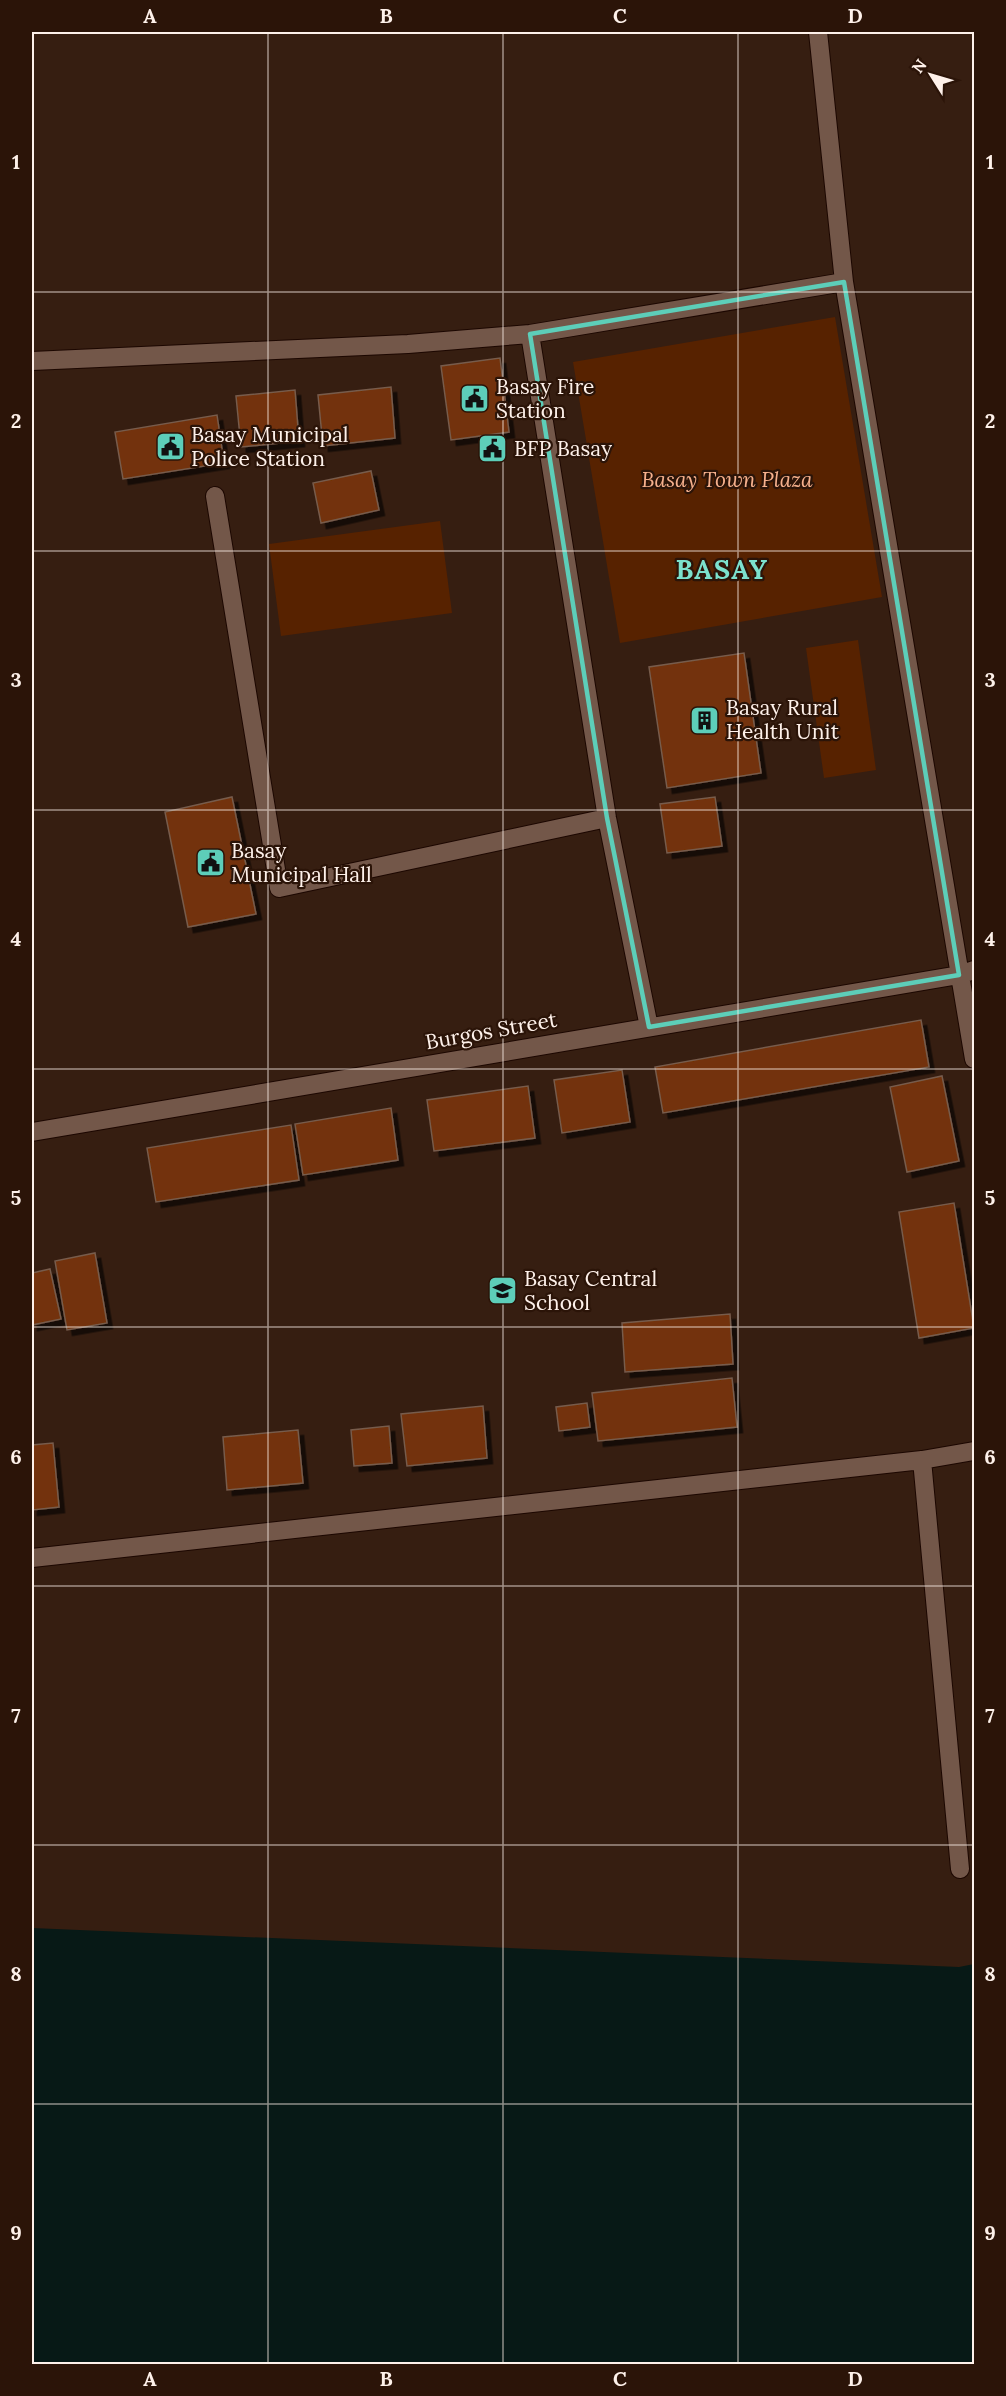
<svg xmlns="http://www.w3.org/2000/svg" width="1006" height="2396" font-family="Lora,serif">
	<defs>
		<filter id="shadow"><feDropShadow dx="5.5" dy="5.5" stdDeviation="0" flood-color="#0009"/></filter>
	</defs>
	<rect width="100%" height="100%" fill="#361e11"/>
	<!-- green -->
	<path fill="#572200" d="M 835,317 L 882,597 L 620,643 L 573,362 Z
		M 440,521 L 452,613 L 281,636 L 269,544 Z
		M 858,640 L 876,770 L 824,778 L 806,648 Z"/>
	<!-- water -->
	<path fill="#071916" d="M 32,1928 L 959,1967 L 974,1964 L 974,2364 L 32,2364 Z"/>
	<!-- building -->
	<path fill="#733207" stroke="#775b4c" stroke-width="1.5" filter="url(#shadow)" d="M 500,358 L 509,432 L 451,440 L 441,366 Z
		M 391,387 L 395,438 L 323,446 L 318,395 Z
		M 295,390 L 299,441 L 241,447 L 236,396 Z
		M 217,415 L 224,463 L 123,479 L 115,432 Z
		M 371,471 L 379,510 L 321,523 L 313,483 Z
		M 744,653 L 761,773 L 667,788 L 649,667 Z
		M 232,797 L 256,914 L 188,927 L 165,812 Z
		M 715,797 L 722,846 L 667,853 L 660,804 Z
		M 921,1020 L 929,1067 L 663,1113 L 655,1067 Z
		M 622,1070 L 630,1122 L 562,1133 L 554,1080 Z
		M 942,1076 L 959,1161 L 907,1172 L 890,1087 Z
		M 528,1086 L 535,1138 L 434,1151 L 427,1100 Z
		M 391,1108 L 398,1160 L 303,1175 L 295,1124 Z
		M 291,1125 L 299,1180 L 156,1202 L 147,1148 Z
		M 954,1203 L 974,1328 L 919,1338 L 899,1212 Z
		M 95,1253 L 107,1323 L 67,1330 L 55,1261 Z
		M 50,1269 L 61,1319 L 32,1325 L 32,1273 Z
		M 730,1314 L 733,1364 L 625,1372 L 622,1323 Z
		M 732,1378 L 737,1427 L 598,1441 L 592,1393 Z
		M 587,1403 L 590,1427 L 559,1431 L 556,1407 Z
		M 483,1406 L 487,1458 L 407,1466 L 401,1414 Z
		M 389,1426 L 392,1463 L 354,1466 L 351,1430 Z
		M 298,1430 L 303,1483 L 227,1490 L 223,1437 Z
		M 53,1443 L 59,1507 L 32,1510 L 32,1445 Z"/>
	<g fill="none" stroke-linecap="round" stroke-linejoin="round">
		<defs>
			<path id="minor" d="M 818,32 L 844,282 L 974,1059
				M 530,334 L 607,818 L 649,1027
				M 32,361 L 408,344 L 530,334 L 844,282
				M 215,496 L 279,888 L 607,818
				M 32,1132 L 959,975 L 974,970
				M 922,1460 L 960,1869
				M 32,1558 L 922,1460 L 974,1451"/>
		</defs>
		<!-- minor casing -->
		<use href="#minor" stroke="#1c0700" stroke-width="20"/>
		<!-- minor -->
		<use href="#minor" stroke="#735749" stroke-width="18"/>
	</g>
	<!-- marked area -->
	<path fill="none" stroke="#5dceb9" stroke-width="4.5" stroke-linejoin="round" d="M 844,282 L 959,975 L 649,1027 L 607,818 L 530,334 Z"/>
	<!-- grid -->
	<path fill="none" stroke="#fef1ea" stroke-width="1.5" stroke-opacity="0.55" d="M 268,32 L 268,2364M 503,32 L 503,2364M 738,32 L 738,2364M 32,292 L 974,292M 32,551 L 974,551M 32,810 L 974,810M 32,1069 L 974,1069M 32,1327 L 974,1327M 32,1586 L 974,1586M 32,1845 L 974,1845M 32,2104 L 974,2104"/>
	<!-- icons -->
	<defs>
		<symbol id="civic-square" viewBox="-11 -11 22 22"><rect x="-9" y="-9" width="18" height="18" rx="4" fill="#5dceb9" stroke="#2b1408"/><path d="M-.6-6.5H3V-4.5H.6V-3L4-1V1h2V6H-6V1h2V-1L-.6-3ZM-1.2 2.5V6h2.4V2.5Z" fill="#111"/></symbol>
		<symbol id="building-square" viewBox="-11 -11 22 22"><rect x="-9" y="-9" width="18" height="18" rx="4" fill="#5dceb9" stroke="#2b1408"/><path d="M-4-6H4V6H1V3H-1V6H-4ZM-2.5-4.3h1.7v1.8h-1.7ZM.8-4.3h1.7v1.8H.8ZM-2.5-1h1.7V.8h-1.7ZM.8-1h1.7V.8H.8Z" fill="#111"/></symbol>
		<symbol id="school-square" viewBox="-11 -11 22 22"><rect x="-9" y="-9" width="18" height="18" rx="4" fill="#5dceb9" stroke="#2b1408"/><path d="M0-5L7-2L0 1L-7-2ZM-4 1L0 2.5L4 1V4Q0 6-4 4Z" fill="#111"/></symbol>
	</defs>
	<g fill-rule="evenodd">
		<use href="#civic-square" x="458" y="382" width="33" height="33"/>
		<use href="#civic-square" x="154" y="430" width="33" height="33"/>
		<use href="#civic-square" x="476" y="432" width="33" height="33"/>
		<use href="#building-square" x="688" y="704" width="33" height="33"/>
		<use href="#civic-square" x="194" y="846" width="33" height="33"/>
		<use href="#school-square" x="486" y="1274" width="33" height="33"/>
	</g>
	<g text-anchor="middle" stroke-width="4.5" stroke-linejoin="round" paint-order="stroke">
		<!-- poi labels -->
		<g font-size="21" fill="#fef1ea" stroke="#2b1408" text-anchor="start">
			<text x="496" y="394">Basay Fire<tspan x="496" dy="24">Station</tspan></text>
			<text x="191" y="442">Basay Municipal<tspan x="191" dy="24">Police Station</tspan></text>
			<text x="514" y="456">BFP Basay</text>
			<text x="726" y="715">Basay Rural<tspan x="726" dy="24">Health Unit</tspan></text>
			<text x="231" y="858">Basay<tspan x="231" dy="24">Municipal Hall</tspan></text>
			<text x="524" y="1286">Basay Central<tspan x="524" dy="24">School</tspan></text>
		</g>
		<!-- park labels -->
		<g font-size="21" font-style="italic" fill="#f7b18d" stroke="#2b1408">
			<text x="727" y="487">Basay Town Plaza</text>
		</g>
		<!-- street labels -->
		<g font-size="21" fill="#fef1ea" stroke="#2b1408">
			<text transform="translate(491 1031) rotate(-10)" y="7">Burgos Street</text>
		</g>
		<!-- district labels -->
		<g font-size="27" font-weight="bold" letter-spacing="1.5" fill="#7ce1cd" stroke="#2b1408">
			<text x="722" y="579">BASAY</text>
		</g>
	</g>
	<!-- border -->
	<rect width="1006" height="2396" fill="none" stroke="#2b1408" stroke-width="66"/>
	<!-- north arrow -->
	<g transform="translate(931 75) rotate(307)" stroke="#2b1408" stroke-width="4.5" paint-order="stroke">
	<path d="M0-4.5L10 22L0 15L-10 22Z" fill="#fef1ea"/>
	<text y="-9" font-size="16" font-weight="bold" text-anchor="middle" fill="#fef1ea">N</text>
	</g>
	<rect x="33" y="33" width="940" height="2330" fill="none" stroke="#fef1ea" stroke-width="2"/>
	<g font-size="20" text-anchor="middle" font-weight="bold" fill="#fef1ea">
		<text x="150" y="23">A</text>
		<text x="386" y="23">B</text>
		<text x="620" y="23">C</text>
		<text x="855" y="23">D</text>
		<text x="16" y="169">1</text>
		<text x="990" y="169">1</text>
		<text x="16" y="428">2</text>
		<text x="990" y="428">2</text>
		<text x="16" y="687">3</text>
		<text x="990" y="687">3</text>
		<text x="16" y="946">4</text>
		<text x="990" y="946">4</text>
		<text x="16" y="1205">5</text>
		<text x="990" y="1205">5</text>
		<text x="16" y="1464">6</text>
		<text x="990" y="1464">6</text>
		<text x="16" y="1723">7</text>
		<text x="990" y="1723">7</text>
		<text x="16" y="1981">8</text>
		<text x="990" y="1981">8</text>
		<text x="16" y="2240">9</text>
		<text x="990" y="2240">9</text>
		<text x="150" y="2386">A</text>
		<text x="386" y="2386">B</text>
		<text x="620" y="2386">C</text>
		<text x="855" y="2386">D</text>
	</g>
</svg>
